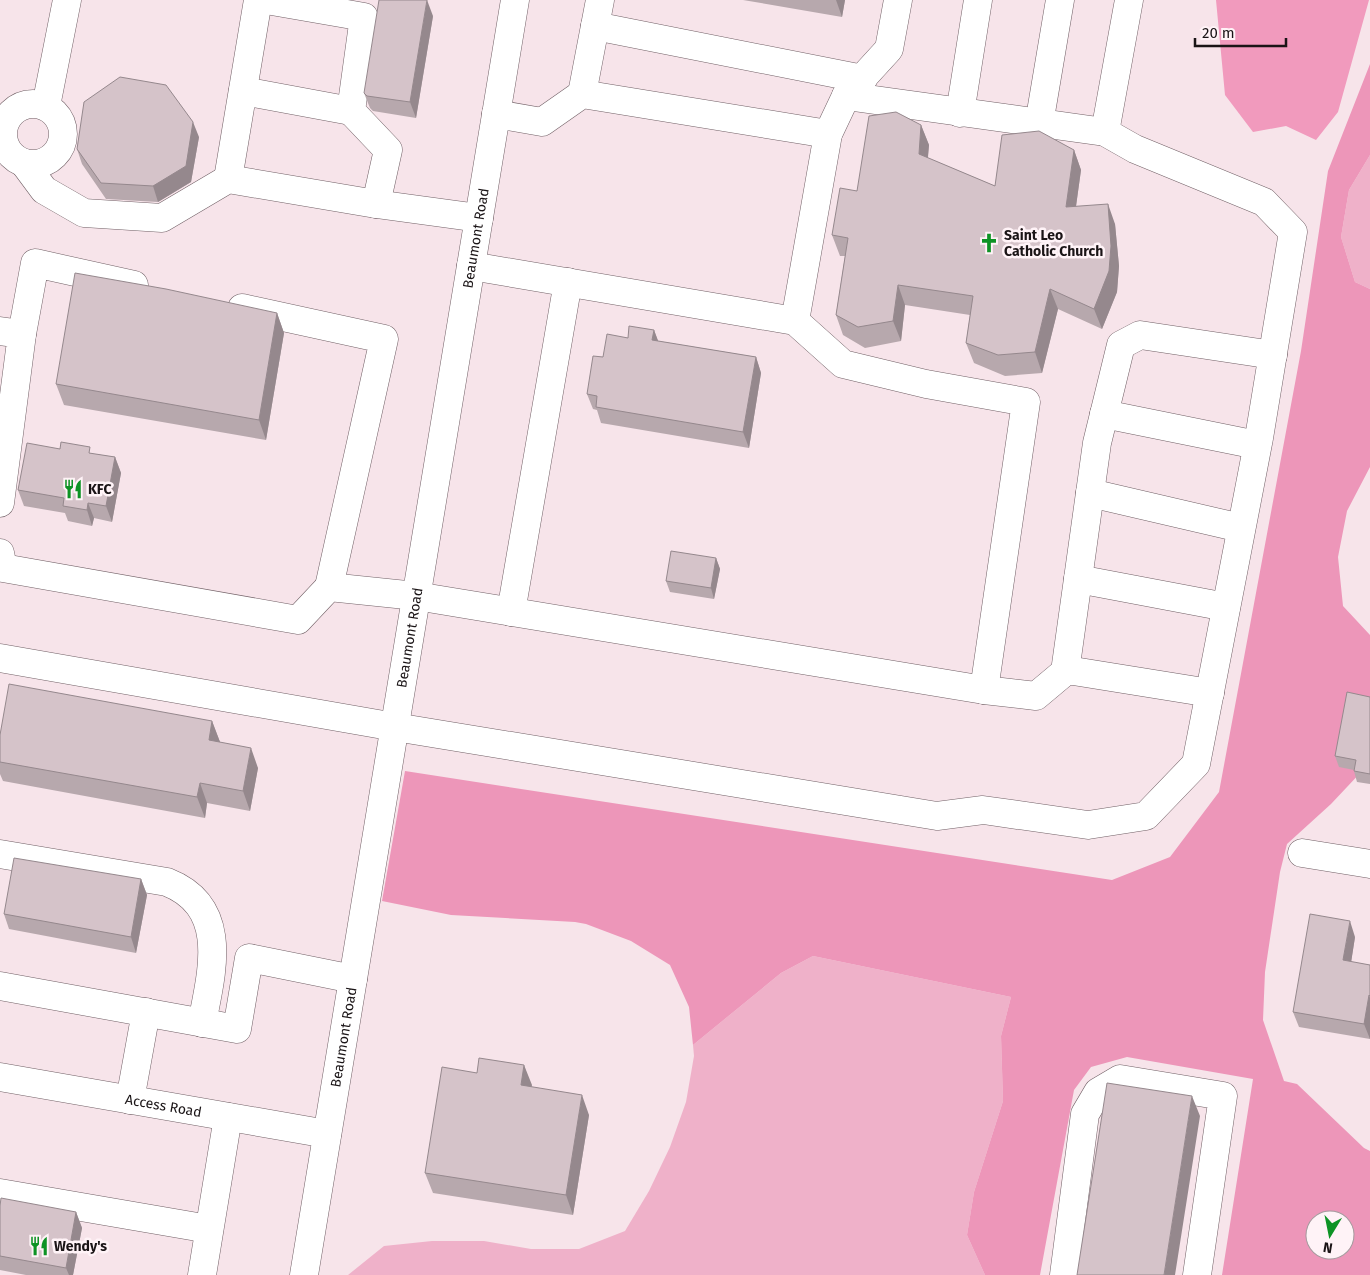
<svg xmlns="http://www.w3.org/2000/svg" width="1370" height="1275" font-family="'Fira Sans',sans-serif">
	<rect width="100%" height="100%" fill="#f7e4ea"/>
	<!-- green -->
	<path fill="#efb1c9" d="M 1370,155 L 1370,289 L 1355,282 L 1341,237 L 1349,190 Z
		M 813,956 L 1011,997 L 1001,1036 L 1003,1101 L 974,1192 L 967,1235 L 985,1275 L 348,1275 L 384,1246 L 432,1241 L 484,1241 L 531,1249 L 579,1249 L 625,1231 L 649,1191 L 670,1147 L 686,1102 L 694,1056 L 693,1045 L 781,973 Z"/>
	<!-- forest -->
	<path fill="#ed96b9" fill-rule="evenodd" d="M 1370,64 L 1370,155 L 1349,190 L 1341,237 L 1355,282 L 1370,289 L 1370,467 L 1347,511 L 1338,557 L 1343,606 L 1370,635 L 1370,759 L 1363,770 L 1331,804 L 1287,844 L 1280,872 L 1265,972 L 1263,1020 L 1284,1081 L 1297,1084 L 1364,1148 L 1370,1151 L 1370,1275 L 1222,1275 L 1253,1079 L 1127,1057 L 1091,1067 L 1074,1090 L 1040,1275 L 985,1275 L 967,1235 L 974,1192 L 1003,1101 L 1001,1036 L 1011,997 L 813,956 L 781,973 L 693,1045 L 689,1007 L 670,965 L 631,941 L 586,924 L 575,922 L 451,915 L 382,901 L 405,771 L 1112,880 L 1170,857 L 1219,792 L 1301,351 L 1328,171 ZM 1315,1220 L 1345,1220 L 1345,1250 L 1315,1250 Z"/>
	<!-- water -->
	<path fill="#f19abd" d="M 1216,0 L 1369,0 L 1338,112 L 1316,140 L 1286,126 L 1253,132 L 1225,95 Z"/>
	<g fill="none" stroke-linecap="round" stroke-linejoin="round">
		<defs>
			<g id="minor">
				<path d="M 595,26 L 863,79"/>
				<path d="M 243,91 L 351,111"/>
				<path d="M 582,94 L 600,0"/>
				<circle cx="33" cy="134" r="30"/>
				<path d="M 46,106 L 67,0"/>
				<path d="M 960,113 L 978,0"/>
				<path d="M 496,114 L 542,122 L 582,94 L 828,134"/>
				<path d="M 1039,124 L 1060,0"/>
				<path d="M 1105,132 L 1129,0"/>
				<path d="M 24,163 L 44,190 L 84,213 L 162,218 L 228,179 L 376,204 L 388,150 L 351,111 L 364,17 L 266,0"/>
				<path d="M 228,179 L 258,0"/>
				<path d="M 376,204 L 479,218"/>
				<path d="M 242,308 L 384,339 L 329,587"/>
				<path d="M 795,321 L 828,134 L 846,96 L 889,49 L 898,0"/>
				<path d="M 0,331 L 22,334 L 0,503"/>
				<path d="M 22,334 L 35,263 L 134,285"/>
				<path d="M 1104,414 L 1257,445"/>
				<path d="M 1090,493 L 1241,528"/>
				<path d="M 0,553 L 3,568 L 298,620 L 329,587 L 416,596 L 984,690 L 1026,402 L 926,384 L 843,364 L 795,321 L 471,266"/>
				<path d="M 1078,579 L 1226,607"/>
				<path d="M 511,612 L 568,282"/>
				<path d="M 0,658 L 395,727 L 937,816 L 983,810 L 1088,825 L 1146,816 L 1196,764 L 1259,438 L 1293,232 L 1264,202 L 1135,149 L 1105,132 L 846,96"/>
				<path d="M 1065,672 L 1097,443 L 1121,345 L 1140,335 L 1273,355"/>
				<path d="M 984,690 L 1036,696 L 1067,670 L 1210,693"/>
				<path d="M 1302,853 L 1370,864"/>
				<path d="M 0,854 L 167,882 C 230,907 212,971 202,1023"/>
				<path d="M 0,986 L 237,1029 L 249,958 L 353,979"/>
				<path id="s1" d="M 0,1077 L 327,1134"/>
				<path d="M 130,1100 L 146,1012"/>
				<path d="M 0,1193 L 209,1229"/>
				<path d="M 202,1275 L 228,1117"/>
				<path id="s2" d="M 304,1275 L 515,0"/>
				<path d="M 1064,1275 L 1085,1114 L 1098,1092 L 1120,1079 L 1223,1096 L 1197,1275"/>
			</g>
		</defs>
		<!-- minor casing -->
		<use href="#minor" stroke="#716066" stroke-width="29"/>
		<!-- minor -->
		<use href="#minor" stroke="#fff" stroke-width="28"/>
	</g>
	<!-- wall -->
	<path fill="#b7a8ad" d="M 743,0 L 845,0 L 842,17 Z
		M 433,16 L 416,118 L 373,111 L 370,108 L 364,93 Z
		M 921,125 L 929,145 L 928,158 L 995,186 L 1074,150 L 1081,170 L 1076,206 L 1115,224 L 1119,266 L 1117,292 L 1102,329 L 1058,309 L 1042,373 L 1005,376 L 974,363 L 966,343 L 970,315 L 905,305 L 901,341 L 865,348 L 843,335 L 836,315 L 845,256 L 840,256 L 832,235 L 857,191 Z
		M 199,137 L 191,182 L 158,202 L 106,199 L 82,164 L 77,149 Z
		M 277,313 L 284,333 L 266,440 L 64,405 L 56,384 Z
		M 654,330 L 658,341 L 756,357 L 761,373 L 749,448 L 601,423 L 597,410 L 593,409 L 587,394 L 603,357 L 628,338 Z
		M 60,449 L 115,457 L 121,473 L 112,522 L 94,518 L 92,526 L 68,521 L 65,513 L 24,506 L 18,490 Z
		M 716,558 L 720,569 L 714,599 L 670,592 L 666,581 Z
		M 1370,697 L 1370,784 L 1357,782 L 1354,771 L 1354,770 L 1339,767 L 1335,756 Z
		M 212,721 L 220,742 L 258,768 L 250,811 L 207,803 L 205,818 L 3,781 L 0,774 L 0,735 Z
		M 141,879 L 147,895 L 136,953 L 9,929 L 4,914 Z
		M 1355,937 L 1351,962 L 1370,965 L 1370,1039 L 1299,1027 L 1293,1012 Z
		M 524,1065 L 531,1087 L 589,1115 L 573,1215 L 433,1193 L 425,1173 L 477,1073 Z
		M 0,1206 L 76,1212 L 82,1228 L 73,1275 L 26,1275 L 0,1270 Z"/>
	<!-- shaded-wall -->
	<path fill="#95888d" d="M 427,0 L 433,16 L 416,118 L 410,102 Z
		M 836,0 L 845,0 L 842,17 Z
		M 193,122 L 199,137 L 191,182 L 158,202 L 153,186 Z
		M 921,125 L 929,145 L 926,175 L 919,154 Z
		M 1074,150 L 1081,170 L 1073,228 L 1066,207 Z
		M 1108,204 L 1115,224 L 1119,266 L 1117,292 L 1102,329 L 1094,309 Z
		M 898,285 L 905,305 L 901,341 L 893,321 Z
		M 1050,289 L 1058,309 L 1042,373 L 1035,352 Z
		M 277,313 L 284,333 L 266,440 L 259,420 Z
		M 654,330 L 660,346 L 652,340 Z
		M 756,357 L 761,373 L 749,448 L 743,432 Z
		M 115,457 L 121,473 L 112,522 L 106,506 Z
		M 88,503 L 94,518 L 92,526 L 87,510 Z
		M 716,558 L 720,569 L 714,599 L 711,588 Z
		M 212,721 L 220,742 L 216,760 L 209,740 Z
		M 251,748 L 258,768 L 250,811 L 243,791 Z
		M 200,783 L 207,803 L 205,818 L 197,797 Z
		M 141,879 L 147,895 L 136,953 L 131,937 Z
		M 1350,921 L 1355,937 L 1349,976 L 1343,960 Z
		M 1369,995 L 1370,998 L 1370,1039 L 1364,1024 Z
		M 524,1065 L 532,1085 L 528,1105 L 521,1085 Z
		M 582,1095 L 589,1115 L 573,1215 L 566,1195 Z
		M 1192,1096 L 1200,1116 L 1175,1275 L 1164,1275 Z
		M 76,1212 L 82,1228 L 73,1275 L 69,1275 L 66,1268 Z"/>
	<!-- building -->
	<path fill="#d5c3c9" stroke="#95888d" d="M 379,0 L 427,0 L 410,102 L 367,96 L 364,93 Z
		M 120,77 L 166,85 L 193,122 L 186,166 L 153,186 L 101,183 L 77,149 L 84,102 Z
		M 896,112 L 921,125 L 919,154 L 995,186 L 1002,135 L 1039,131 L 1074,150 L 1066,207 L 1108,204 L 1111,246 L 1109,271 L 1094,309 L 1050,289 L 1035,352 L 998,355 L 966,343 L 973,296 L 898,285 L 893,321 L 858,327 L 836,315 L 848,238 L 832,235 L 840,188 L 857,191 L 869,116 Z
		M 75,273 L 166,289 L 277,313 L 259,420 L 56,384 Z
		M 629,326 L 654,330 L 652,340 L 756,357 L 743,432 L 596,407 L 597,396 L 587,394 L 593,356 L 603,357 L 607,334 L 628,338 Z
		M 61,442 L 90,447 L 89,453 L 115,457 L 106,506 L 88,503 L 87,510 L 63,506 L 64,498 L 18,490 L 27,443 L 60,449 Z
		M 671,551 L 716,558 L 711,588 L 666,581 Z
		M 9,684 L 212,721 L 209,740 L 251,748 L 243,791 L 200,783 L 197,797 L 0,762 L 0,735 Z
		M 1347,692 L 1370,697 L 1370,774 L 1354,771 L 1356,760 L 1335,756 Z
		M 14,858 L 141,879 L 131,937 L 4,914 Z
		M 1310,914 L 1350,921 L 1343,960 L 1370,965 L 1370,996 L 1369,995 L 1364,1024 L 1293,1012 Z
		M 479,1058 L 524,1065 L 521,1085 L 582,1095 L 566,1195 L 425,1173 L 442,1067 L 477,1073 Z
		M 1107,1083 L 1192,1096 L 1164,1275 L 1077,1275 Z
		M 1,1198 L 76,1212 L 66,1268 L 0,1256 L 0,1206 Z"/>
	<!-- icons -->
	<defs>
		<symbol id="church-bare" viewBox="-9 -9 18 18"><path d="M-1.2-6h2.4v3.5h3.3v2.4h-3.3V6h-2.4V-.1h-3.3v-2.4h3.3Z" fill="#0e9325" stroke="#fff3f7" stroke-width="2.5" paint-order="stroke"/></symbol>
		<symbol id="restaurant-bare" viewBox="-9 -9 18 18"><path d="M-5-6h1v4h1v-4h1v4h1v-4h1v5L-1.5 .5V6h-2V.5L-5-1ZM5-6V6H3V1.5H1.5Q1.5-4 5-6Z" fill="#0e9325" stroke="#fff3f7" stroke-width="2.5" paint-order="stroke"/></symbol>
	</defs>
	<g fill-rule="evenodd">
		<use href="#church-bare" x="975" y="229" width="28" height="28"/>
		<use href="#restaurant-bare" x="59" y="475" width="28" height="28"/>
		<use href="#restaurant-bare" x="25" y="1232" width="28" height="28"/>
	</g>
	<g text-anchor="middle" stroke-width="5" stroke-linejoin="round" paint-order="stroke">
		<!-- poi labels -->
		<g font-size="14" font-weight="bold" fill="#1a1416" stroke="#fff3f7" text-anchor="start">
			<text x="1004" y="240">Saint Leo<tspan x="1004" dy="16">Catholic Church</tspan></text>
			<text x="88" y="494">KFC</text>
			<text x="54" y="1251">Wendy's</text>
		</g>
		<!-- street labels -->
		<g font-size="14" fill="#1a1416" stroke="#fff3f7">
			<text dy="5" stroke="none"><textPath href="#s2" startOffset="1051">Beaumont Road</textPath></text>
			<text dy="5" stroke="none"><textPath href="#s2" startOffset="646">Beaumont Road</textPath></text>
			<text dy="5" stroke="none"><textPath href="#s2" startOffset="241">Beaumont Road</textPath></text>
			<text dy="5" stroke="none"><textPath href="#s1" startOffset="166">Access Road</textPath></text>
		</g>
	</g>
	<!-- north arrow -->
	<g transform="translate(1330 1235) rotate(190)"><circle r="24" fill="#fff3f7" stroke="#a39a9d"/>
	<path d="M0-4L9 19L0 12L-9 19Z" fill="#0e9325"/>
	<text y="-8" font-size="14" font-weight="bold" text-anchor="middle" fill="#1a1416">N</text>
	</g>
	<!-- scale -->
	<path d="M1195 38v8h91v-8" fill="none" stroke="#1a1416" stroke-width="2.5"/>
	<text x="1202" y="38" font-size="15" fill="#1a1416" stroke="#fff3f7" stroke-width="4" paint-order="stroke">20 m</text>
</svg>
